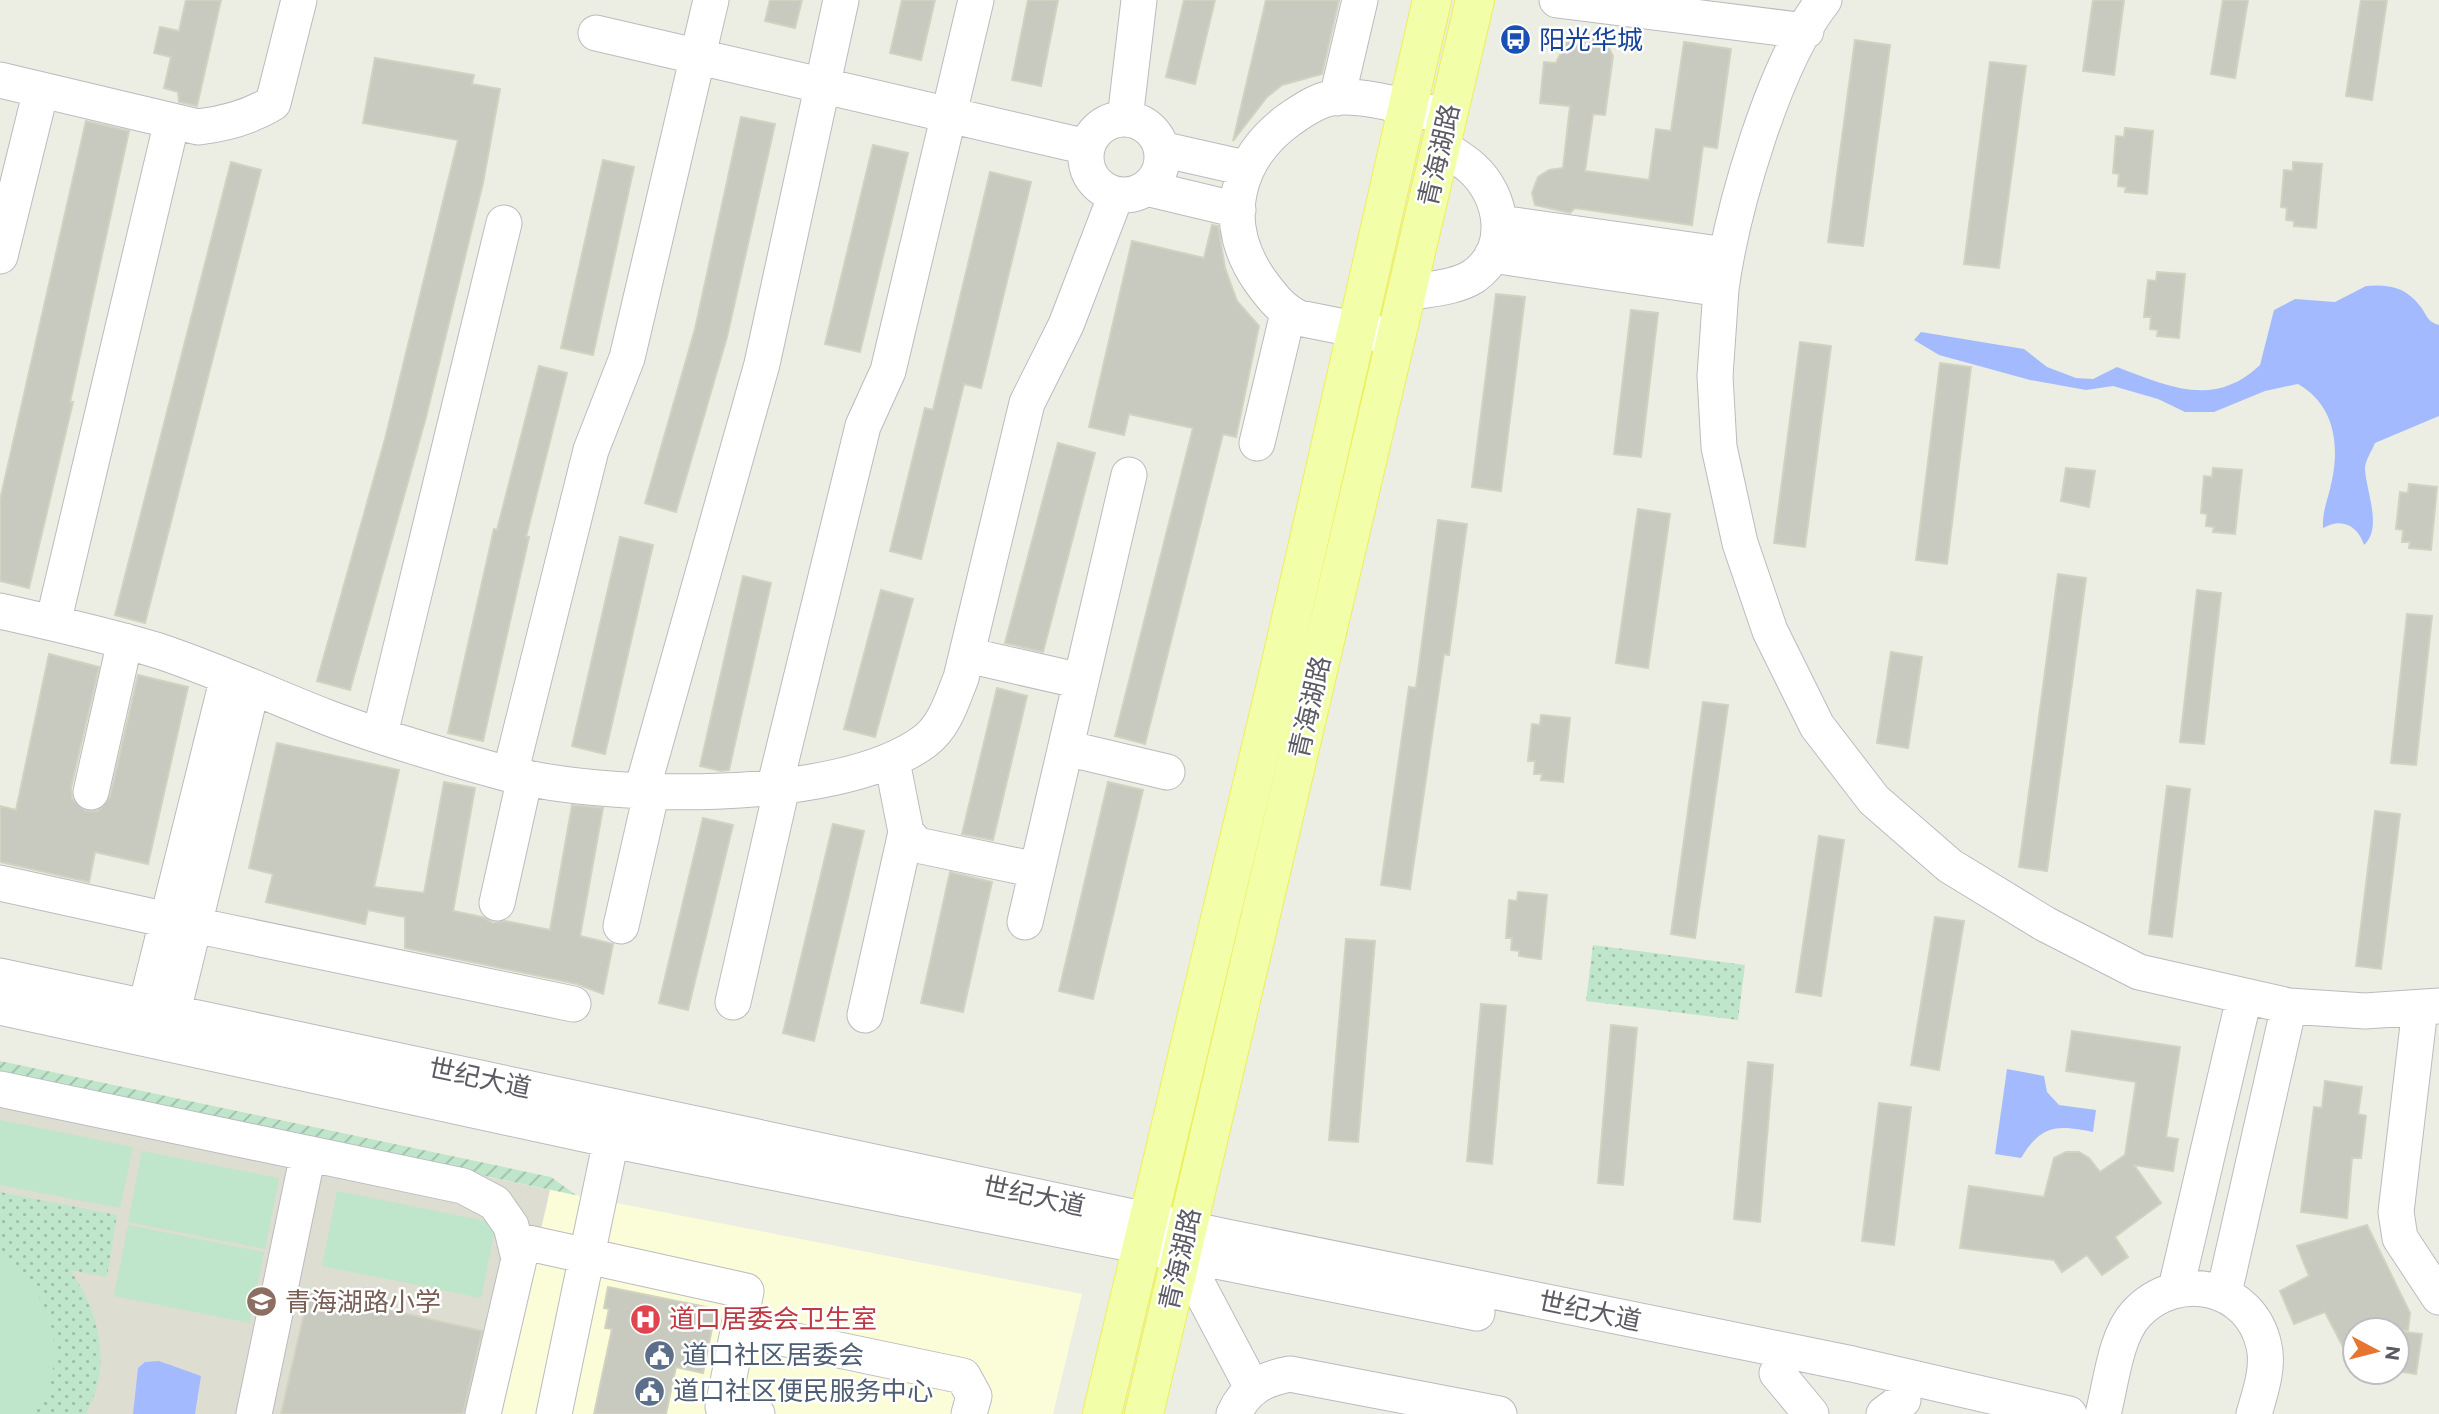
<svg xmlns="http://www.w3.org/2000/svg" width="2439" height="1414" font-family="Commissioner,'Noto Sans SC',sans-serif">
	<defs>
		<pattern id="park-dots" width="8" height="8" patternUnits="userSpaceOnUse" patternTransform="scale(1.75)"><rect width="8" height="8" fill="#bfe5ca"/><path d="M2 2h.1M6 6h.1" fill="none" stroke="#9ebda8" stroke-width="1.8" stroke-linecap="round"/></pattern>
		<pattern id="garden-furrows" width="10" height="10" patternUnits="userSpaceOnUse" patternTransform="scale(1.75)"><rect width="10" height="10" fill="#bfe5ca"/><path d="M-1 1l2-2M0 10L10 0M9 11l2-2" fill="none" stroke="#9ebda8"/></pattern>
	</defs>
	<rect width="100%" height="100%" fill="#edeee3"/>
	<!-- commercial -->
	<path fill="#fbfdd8" d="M 550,1190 L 1082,1294 L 1053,1414 L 498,1414 Z"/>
	<!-- education -->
	<path fill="#ddded1" d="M 0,1076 L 550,1190 L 498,1414 L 0,1414 Z"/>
	<!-- park -->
	<path fill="url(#park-dots)" d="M 1593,945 L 1745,965 L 1738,1020 L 1586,1001 Z
		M 0,1192 L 117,1215 L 107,1277 L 70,1270 C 101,1314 112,1365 86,1414 L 0,1414 Z"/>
	<!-- garden -->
	<path fill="url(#garden-furrows)" d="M 0,1061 L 551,1177 L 576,1195 L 0,1076 Z"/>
	<!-- pitch -->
	<path fill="#bfe5ca" d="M 0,1120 L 133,1147 L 120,1208 L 0,1185 Z
		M 142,1151 L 279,1178 L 265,1249 L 128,1222 Z
		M 337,1191 L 496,1223 L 481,1298 L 322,1266 Z
		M 128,1225 L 264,1252 L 250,1323 L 114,1296 Z
		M 0,1258 C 55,1292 72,1361 34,1414 L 0,1414 Z"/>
	<!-- water -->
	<path fill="#a3bbfe" d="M 2366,286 C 2388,284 2406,287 2420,306 C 2428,316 2426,321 2439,325 L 2439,416 L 2375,443 C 2372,451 2365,460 2365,469 C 2366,491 2383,528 2364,545 C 2358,526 2342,517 2323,528 C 2322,510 2329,497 2332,480 C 2340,442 2333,404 2298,384 L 2265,391 L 2214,412 L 2185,412 L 2158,399 L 2113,386 L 2086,390 L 2030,380 L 1939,355 L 1914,340 L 1921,332 L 2024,349 L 2047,367 L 2076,378 L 2093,379 L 2117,367 C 2168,386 2214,409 2260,365 L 2274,310 L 2295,299 L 2335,302 Z
		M 2007,1069 L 2044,1076 L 2047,1092 L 2059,1105 L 2096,1110 L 2093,1132 C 2057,1125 2042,1124 2021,1158 L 1995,1154 Z
		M 159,1361 L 201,1376 L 195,1414 L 133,1414 L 138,1368 L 145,1362 Z"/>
	<!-- building -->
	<path fill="#c8c9bf" stroke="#d2d2c1" stroke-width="2" d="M 186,0 L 221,0 L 197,106 L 179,102 L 178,92 L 164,88 L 171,57 L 154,53 L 160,27 L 179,31 Z
		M 770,0 L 802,0 L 795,28 L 765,21 Z
		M 902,0 L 935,0 L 921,60 L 890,53 Z
		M 1028,0 L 1058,0 L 1041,86 L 1012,80 Z
		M 1184,0 L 1215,0 L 1195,84 L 1166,77 Z
		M 1266,0 L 1339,0 L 1322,74 L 1282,85 L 1267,97 L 1233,141 Z
		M 2093,0 L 2124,0 L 2114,75 L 2083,71 Z
		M 2223,0 L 2248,0 L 2235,78 L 2211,74 Z
		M 2361,0 L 2387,0 L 2372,100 L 2346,96 Z
		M 1578,32 L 1603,37 L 1613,56 L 1605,115 L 1593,114 L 1585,171 L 1649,180 L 1656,129 L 1671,131 L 1684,42 L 1731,49 L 1717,148 L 1703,146 L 1692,225 L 1575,208 L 1570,213 L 1535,205 L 1532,193 L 1538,177 L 1549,170 L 1563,168 L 1570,106 L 1540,103 L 1544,62 L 1556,63 L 1566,42 Z
		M 1855,40 L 1890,45 L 1863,246 L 1828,242 Z
		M 375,58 L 474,75 L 472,84 L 500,89 L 483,183 L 426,417 L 350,690 L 317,681 L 385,439 L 458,140 L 363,123 Z
		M 1990,62 L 2026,66 L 1999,268 L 1964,264 Z
		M 741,117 L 775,124 L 727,337 L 676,512 L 645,503 L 695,329 Z
		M 86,121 L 129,131 L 70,402 L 73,402 L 29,588 L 0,581 L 0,500 Z
		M 2125,128 L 2153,131 L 2147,194 L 2125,192 L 2126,187 L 2118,186 L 2119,174 L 2113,173 L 2116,136 L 2124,137 Z
		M 873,145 L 908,153 L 860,352 L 825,344 Z
		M 603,160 L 634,167 L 593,355 L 561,348 Z
		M 231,162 L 261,170 L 145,623 L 115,615 Z
		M 2293,162 L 2322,164 L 2316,228 L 2294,226 L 2294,221 L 2286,220 L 2287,208 L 2281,207 L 2284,170 L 2293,171 Z
		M 990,172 L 1031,182 L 981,388 L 964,384 L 921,559 L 890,551 L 925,408 L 933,410 Z
		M 1212,225 L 1218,226 L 1225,268 L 1237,301 L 1259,326 L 1236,437 L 1223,434 L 1145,744 L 1115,736 L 1193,428 L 1129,414 L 1124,435 L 1089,427 L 1132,241 L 1204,258 Z
		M 2157,272 L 2185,274 L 2179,338 L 2157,336 L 2158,330 L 2150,329 L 2151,317 L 2144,317 L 2148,280 L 2156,281 Z
		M 1496,294 L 1525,297 L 1501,491 L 1472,487 Z
		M 1631,310 L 1658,313 L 1641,457 L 1614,454 Z
		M 1800,342 L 1831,346 L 1805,547 L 1774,543 Z
		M 1940,363 L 1971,367 L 1947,564 L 1916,560 Z
		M 539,366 L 567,373 L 526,537 L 529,537 L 483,741 L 448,733 L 494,529 L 497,530 Z
		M 1058,443 L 1095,453 L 1043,652 L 1005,643 Z
		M 2066,468 L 2095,471 L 2089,507 L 2061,501 Z
		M 2213,468 L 2242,470 L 2235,534 L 2213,532 L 2214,527 L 2206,526 L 2207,514 L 2201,513 L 2204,476 L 2212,477 Z
		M 2409,484 L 2437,487 L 2431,550 L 2409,548 L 2410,542 L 2402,542 L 2403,530 L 2396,529 L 2400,492 L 2408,493 Z
		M 1638,509 L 1670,514 L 1648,668 L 1616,663 Z
		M 1438,520 L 1467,524 L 1449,655 L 1444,654 L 1410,889 L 1381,885 L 1409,687 L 1416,688 Z
		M 620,537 L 653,545 L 605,754 L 572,746 Z
		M 2058,574 L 2086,578 L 2047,871 L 2019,867 Z
		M 743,576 L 771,583 L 729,770 L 721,771 L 700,766 Z
		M 881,590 L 913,599 L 875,737 L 844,729 Z
		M 2197,590 L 2221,593 L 2204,744 L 2180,742 Z
		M 2407,614 L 2432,616 L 2416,765 L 2391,763 Z
		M 1891,652 L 1922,657 L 1908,748 L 1877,743 Z
		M 49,654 L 99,667 L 71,788 L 72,799 L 86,811 L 98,811 L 110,797 L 138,675 L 188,687 L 148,864 L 95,852 L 89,882 L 0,862 L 0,806 L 16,810 Z
		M 997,688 L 1027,696 L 993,840 L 962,834 Z
		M 1703,702 L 1728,705 L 1695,938 L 1671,934 Z
		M 1541,715 L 1570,718 L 1563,782 L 1541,780 L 1542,774 L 1534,774 L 1535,761 L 1528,761 L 1532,724 L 1540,725 Z
		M 277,743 L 399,770 L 374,887 L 424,893 L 444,782 L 475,788 L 453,911 L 482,917 L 493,923 L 505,921 L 550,930 L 572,805 L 603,808 L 580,936 L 613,944 L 603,994 L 577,984 L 405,948 L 405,917 L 368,910 L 365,924 L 266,902 L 273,874 L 249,868 Z
		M 1108,782 L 1143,790 L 1093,999 L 1059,991 Z
		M 2167,786 L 2190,789 L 2172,937 L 2149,934 Z
		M 2375,811 L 2400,814 L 2381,969 L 2356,966 Z
		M 703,818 L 733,825 L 688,1010 L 659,1003 Z
		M 833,824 L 864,831 L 814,1041 L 783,1033 Z
		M 1819,836 L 1844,840 L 1821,996 L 1796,992 Z
		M 950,872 L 992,882 L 963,1012 L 921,1003 Z
		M 1518,892 L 1547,895 L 1541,959 L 1519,956 L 1519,951 L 1511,950 L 1512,938 L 1506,938 L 1509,900 L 1517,901 Z
		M 1935,917 L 1964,921 L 1939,1070 L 1911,1065 Z
		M 1346,939 L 1375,941 L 1358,1142 L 1329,1140 Z
		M 1481,1004 L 1506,1006 L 1492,1164 L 1467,1161 Z
		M 1611,1025 L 1637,1028 L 1623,1185 L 1598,1183 Z
		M 2072,1031 L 2180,1047 L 2166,1137 L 2178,1139 L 2173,1171 L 2134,1165 L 2161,1203 L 2115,1237 L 2128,1257 L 2102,1275 L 2087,1255 L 2062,1272 L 2054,1260 L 1960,1248 L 1969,1186 L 2044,1197 L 2054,1158 L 2066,1152 L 2079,1152 L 2089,1158 L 2100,1172 L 2125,1155 L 2136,1082 L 2066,1071 Z
		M 1748,1062 L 1773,1065 L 1760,1222 L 1734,1219 Z
		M 2325,1081 L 2362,1087 L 2358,1114 L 2366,1116 L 2361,1158 L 2352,1158 L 2347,1218 L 2301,1212 L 2314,1107 L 2322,1108 Z
		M 1879,1103 L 1911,1107 L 1894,1245 L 1862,1241 Z
		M 2367,1225 L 2410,1313 L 2408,1330 L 2355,1330 L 2355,1370 L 2325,1312 L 2294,1324 L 2280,1291 L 2309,1276 L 2297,1246 Z
		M 608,1287 L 716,1309 L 703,1373 L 676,1367 L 666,1414 L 594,1414 L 612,1329 L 605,1328 L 609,1309 L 604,1308 Z
		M 309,1292 L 482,1331 L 463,1414 L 281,1414 Z
		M 2397,1331 L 2422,1334 L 2416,1374 L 2397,1371 Z"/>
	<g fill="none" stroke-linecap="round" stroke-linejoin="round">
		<defs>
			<path id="minor" d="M 1557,0 L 1806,31
				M 596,33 L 1087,147
				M 0,80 L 198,127 C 225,124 250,117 273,103 L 299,0
				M 1337,98 L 1360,0
				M1086 157a38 38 0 1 1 76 0a38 38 0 1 1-76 0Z
				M 1125,119 L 1139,0
				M 1161,149 L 1245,168
				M 1146,188 L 1238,210
				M 1500,223 L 1726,255
				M 1492,255 L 1721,289 L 1715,376 L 1719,447 L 1740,543 L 1770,631 L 1817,726 L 1874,800 L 1950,866 L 2045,924 L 2139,972 L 2289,1006 L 2365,1011 L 2439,1006
				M 0,256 L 41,90
				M 1721,289 C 1732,209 1774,63 1824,0
				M 1407,293 C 1428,289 1456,288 1474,276 C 1512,249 1503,196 1472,168 C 1463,160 1451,153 1441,146
				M 1384,335 L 1299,318 C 1282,310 1272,297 1261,282 C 1220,225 1233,160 1290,119 C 1302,111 1317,100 1332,98 C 1365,93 1415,110 1448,117
				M 1257,443 L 1288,313
				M 0,611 C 53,623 107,635 159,651 C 216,670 270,695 326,717 C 381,738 440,755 497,771 C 599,800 838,806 925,741 C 945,726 952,700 961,678 L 1027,403 L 1066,325 L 1116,195
				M 53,623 L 172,121
				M 967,655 L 1081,681
				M 380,734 L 504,223
				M 1066,748 L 1167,772
				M 892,761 L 906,832 L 917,845 L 1037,870
				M 510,774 L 591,450 L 627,358 L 711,0
				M 774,789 L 863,426 L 888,371 L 976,0
				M 642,790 L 762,364 L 841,0
				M 91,792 L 125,641
				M 0,883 L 168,920
				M 497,903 L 525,777
				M 1025,922 L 1129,475
				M 194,925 L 573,1004
				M 621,926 L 652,790
				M 0,976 L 1227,1237 L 1852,1364 L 2069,1414
				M 733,1002 L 782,787
				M 0,1007 L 611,1140 L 1477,1313
				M 2420,1008 L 2396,1212 L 2400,1238 L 2439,1297
				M 865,1015 L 906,832
				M 140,1030 L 228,677
				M 167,1036 L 252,687
				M 0,1089 L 463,1186 L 495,1203 L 511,1226 L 519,1259 L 483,1414
				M 515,1240 L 746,1291 L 723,1407 L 757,1414
				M 1181,1253 L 1253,1389
				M 2176,1288 L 2244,998
				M 2224,1293 L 2289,1006
				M 739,1329 L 963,1376 L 974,1396 L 969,1414
				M 1777,1373 L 1811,1414
				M 254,1414 L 308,1154
				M 554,1414 L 611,1140
				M 1234,1414 C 1246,1388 1263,1379 1290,1374 L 1499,1414
				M 1884,1414 L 1903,1400
				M 2103,1414 C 2111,1384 2115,1337 2136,1314 C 2177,1269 2251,1285 2264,1346 C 2269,1368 2260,1393 2254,1414"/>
			<path id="major" d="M 1102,1414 L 1277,680 L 1432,0
				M 1144,1414 L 1475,0"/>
		</defs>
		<!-- minor casing -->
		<use href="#minor" stroke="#babbc1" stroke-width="37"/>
		<!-- major casing -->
		<use href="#major" stroke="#edef5a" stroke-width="40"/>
		<!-- minor -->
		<use href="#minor" stroke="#fff" stroke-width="35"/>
		<!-- major -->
		<use href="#major" stroke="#f2fea8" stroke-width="38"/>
	</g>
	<!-- icons -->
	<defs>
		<symbol id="bus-disc" viewBox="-11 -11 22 22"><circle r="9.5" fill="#1a4fb4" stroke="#fff"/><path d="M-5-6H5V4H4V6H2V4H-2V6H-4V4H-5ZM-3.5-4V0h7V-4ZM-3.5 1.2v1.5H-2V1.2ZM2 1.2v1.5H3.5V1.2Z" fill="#fff"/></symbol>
		<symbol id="school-disc" viewBox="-11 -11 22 22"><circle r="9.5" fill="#8d6e63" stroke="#fff"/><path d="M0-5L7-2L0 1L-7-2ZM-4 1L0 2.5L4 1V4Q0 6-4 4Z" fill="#fff"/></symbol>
		<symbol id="hospital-disc" viewBox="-11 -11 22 22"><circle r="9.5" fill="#e0444e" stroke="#fff"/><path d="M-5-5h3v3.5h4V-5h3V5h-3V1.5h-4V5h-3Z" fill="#fff"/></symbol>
		<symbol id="civic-disc" viewBox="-11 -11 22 22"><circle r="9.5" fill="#5c6f8a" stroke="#fff"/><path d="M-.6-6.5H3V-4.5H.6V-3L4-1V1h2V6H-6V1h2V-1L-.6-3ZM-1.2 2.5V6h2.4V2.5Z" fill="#fff"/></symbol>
	</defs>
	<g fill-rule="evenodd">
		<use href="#bus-disc" x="1498" y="22" width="35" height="35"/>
		<use href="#school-disc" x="244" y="1284" width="35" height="35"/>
		<use href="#hospital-disc" x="628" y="1302" width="35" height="35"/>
		<use href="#civic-disc" x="642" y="1338" width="35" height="35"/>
		<use href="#civic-disc" x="632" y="1374" width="35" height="35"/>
	</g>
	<g text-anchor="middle" stroke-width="5" stroke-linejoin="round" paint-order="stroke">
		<!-- transit labels -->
		<g font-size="26" fill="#164399" stroke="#fff" text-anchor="start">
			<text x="1539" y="49">阳光华城</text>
		</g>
		<!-- street labels -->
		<g font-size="26" fill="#5b5c63" stroke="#fff">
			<text transform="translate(1439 155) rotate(-77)" y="9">青海湖路</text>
			<text transform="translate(1310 707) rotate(-77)" y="9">青海湖路</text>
			<text transform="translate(480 1078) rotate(12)" y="9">世纪大道</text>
			<text transform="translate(1034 1196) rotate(12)" y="9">世纪大道</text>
			<text transform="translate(1180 1259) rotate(-77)" y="9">青海湖路</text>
			<text transform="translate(1590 1311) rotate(12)" y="9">世纪大道</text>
		</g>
		<!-- education labels -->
		<g font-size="26" fill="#785e54" stroke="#fff" text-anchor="start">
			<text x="285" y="1311">青海湖路小学</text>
		</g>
		<!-- health labels -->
		<g font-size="26" fill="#be3a42" stroke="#fff" text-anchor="start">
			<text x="669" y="1328">道口居委会卫生室</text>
		</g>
		<!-- service labels -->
		<g font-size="26" fill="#4e5e75" stroke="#fff" text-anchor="start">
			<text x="682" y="1364">道口社区居委会</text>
			<text x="673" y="1400">道口社区便民服务中心</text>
		</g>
	</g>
	<!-- north arrow -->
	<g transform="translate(2376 1351) rotate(97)"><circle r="33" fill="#ffffff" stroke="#bdbec1" stroke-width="2"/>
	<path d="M0-5L12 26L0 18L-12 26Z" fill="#e77430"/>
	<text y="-10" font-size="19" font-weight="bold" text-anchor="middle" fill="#5b5c63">N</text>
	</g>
</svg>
